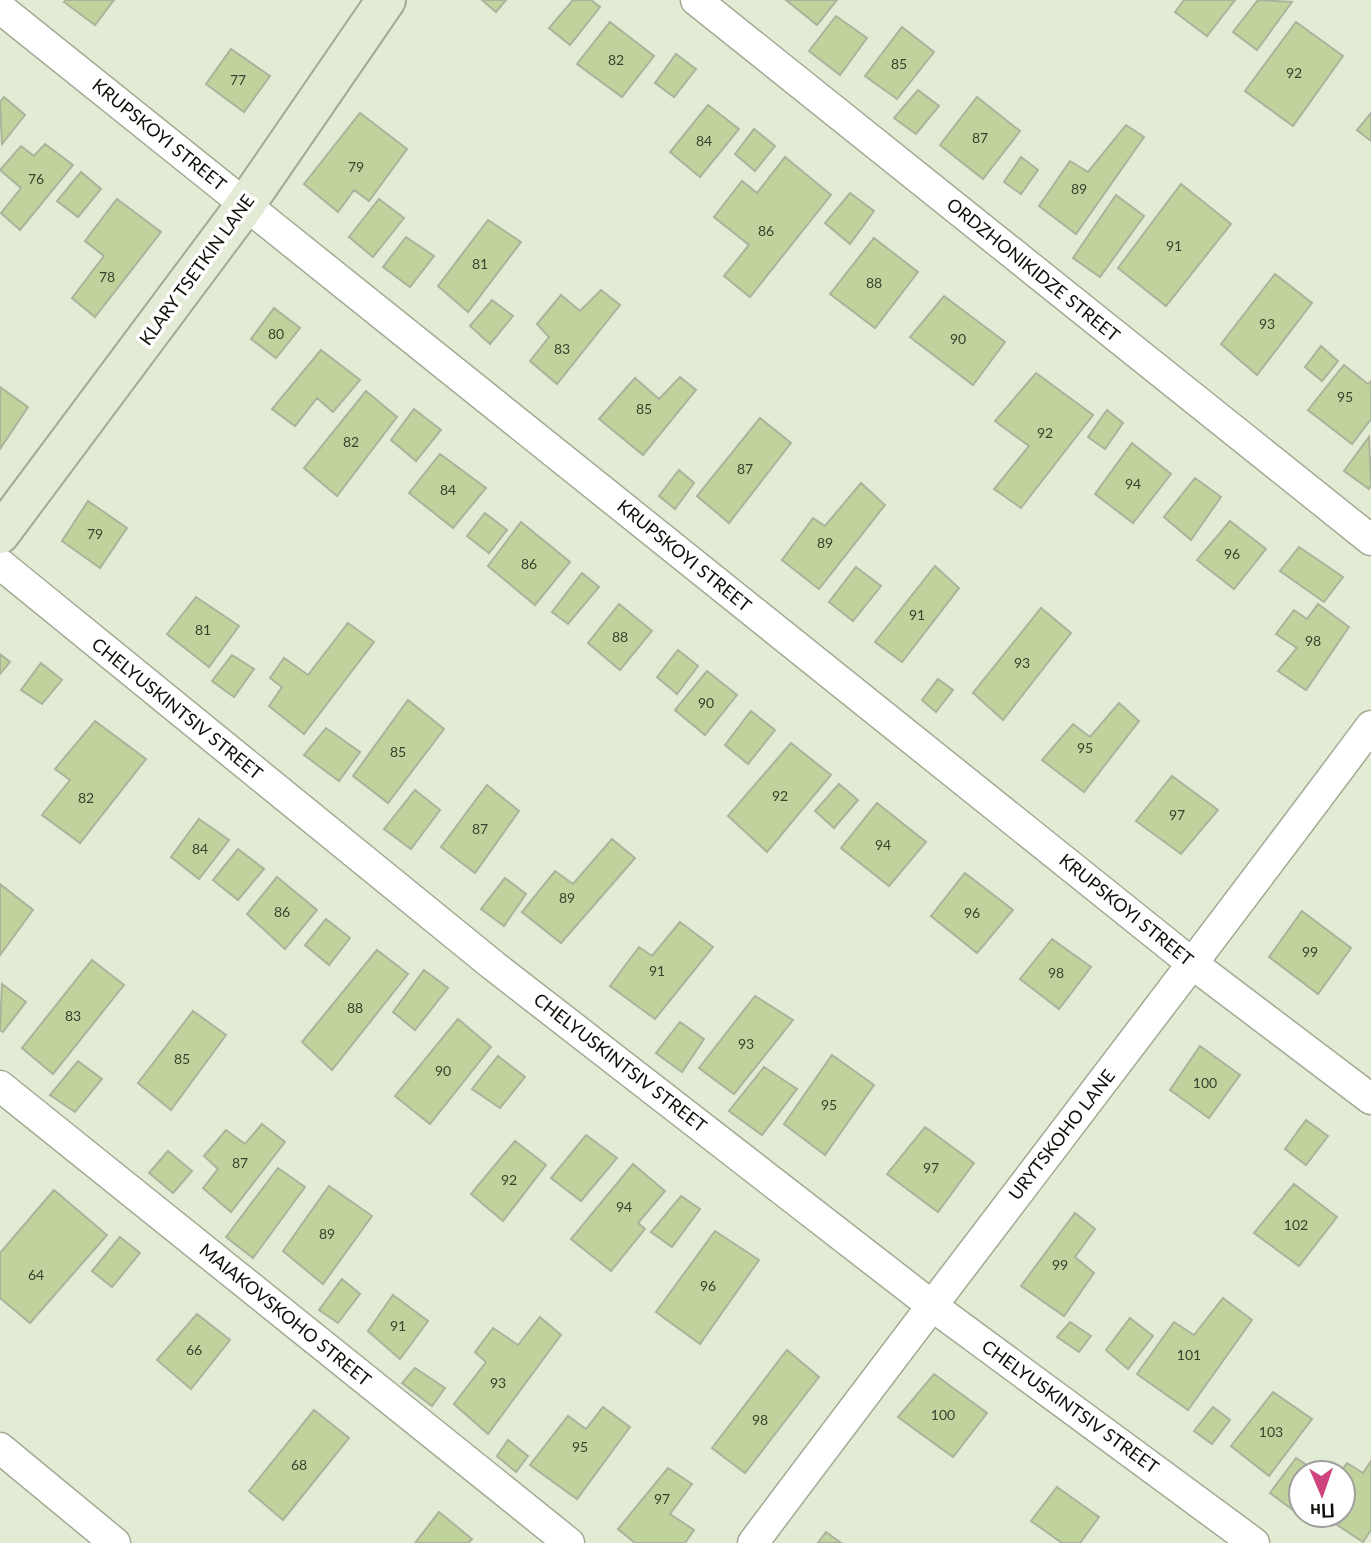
<svg xmlns="http://www.w3.org/2000/svg" width="1371" height="1543" font-family="Lato,sans-serif">
	<rect width="100%" height="100%" fill="#e2ebd3"/>
	<!-- building -->
	<path fill="#c0d39c" stroke="#abb39d" stroke-width="2" d="M 66,0 L 114,0 L 95,25 L 64,2 Z
		M 482,0 L 506,0 L 496,12 Z
		M 573,0 L 591,0 L 600,7 L 570,45 L 549,28 Z
		M 786,0 L 837,0 L 817,25 Z
		M 1184,0 L 1235,0 L 1207,36 L 1175,12 Z
		M 1258,0 L 1292,2 L 1257,50 L 1233,32 Z
		M 836,16 L 867,38 L 840,75 L 809,51 Z
		M 610,22 L 654,56 L 622,97 L 577,64 Z
		M 1296,22 L 1343,56 L 1293,126 L 1245,91 Z
		M 902,27 L 934,52 L 897,99 L 865,76 Z
		M 231,49 L 270,76 L 244,112 L 206,84 Z
		M 676,54 L 696,69 L 674,97 L 655,83 Z
		M 918,90 L 939,106 L 916,134 L 894,118 Z
		M 4,97 L 25,115 L 2,144 L 0,102 Z
		M 977,97 L 1020,131 L 983,179 L 940,145 Z
		M 708,105 L 739,129 L 700,177 L 670,152 Z
		M 360,113 L 407,149 L 369,201 L 354,190 L 338,212 L 304,184 Z
		M 1371,113 L 1371,141 L 1357,130 Z
		M 1126,125 L 1144,137 L 1076,234 L 1039,206 L 1070,161 L 1088,172 Z
		M 754,129 L 775,146 L 755,171 L 735,154 Z
		M 45,144 L 73,165 L 20,230 L 1,213 L 21,188 L 0,170 L 21,146 L 34,156 Z
		M 785,157 L 831,195 L 750,297 L 724,276 L 749,245 L 714,217 L 742,181 L 757,193 Z
		M 1021,157 L 1038,170 L 1021,194 L 1004,182 Z
		M 81,172 L 101,189 L 78,217 L 57,201 Z
		M 1181,184 L 1231,224 L 1166,306 L 1118,268 Z
		M 850,193 L 874,211 L 850,244 L 825,223 Z
		M 1116,195 L 1144,216 L 1100,277 L 1073,258 Z
		M 117,199 L 161,232 L 95,317 L 72,298 L 104,256 L 85,241 Z
		M 379,199 L 404,218 L 373,257 L 349,237 Z
		M 488,220 L 521,242 L 468,312 L 438,286 Z
		M 406,237 L 434,256 L 410,287 L 383,267 Z
		M 874,238 L 918,272 L 875,328 L 830,294 Z
		M 1275,274 L 1312,303 L 1257,375 L 1221,344 Z
		M 601,290 L 620,305 L 557,384 L 530,361 L 549,337 L 537,324 L 561,295 L 580,311 Z
		M 944,296 L 1005,342 L 973,385 L 910,337 Z
		M 492,300 L 513,316 L 490,344 L 470,326 Z
		M 274,308 L 300,328 L 276,358 L 251,339 Z
		M 1321,346 L 1338,361 L 1322,381 L 1305,367 Z
		M 321,350 L 360,380 L 333,412 L 317,398 L 295,426 L 272,409 Z
		M 1344,365 L 1368,384 L 1371,381 L 1371,419 L 1352,444 L 1308,410 Z
		M 1036,373 L 1093,415 L 1021,508 L 994,489 L 1029,446 L 995,421 Z
		M 680,377 L 696,390 L 643,455 L 599,419 L 635,378 L 659,399 Z
		M 0,387 L 28,407 L 0,449 Z
		M 366,391 L 397,417 L 337,496 L 304,468 Z
		M 414,409 L 441,430 L 416,461 L 391,440 Z
		M 1107,410 L 1123,423 L 1105,449 L 1088,437 Z
		M 760,418 L 791,443 L 729,523 L 697,496 Z
		M 1369,437 L 1371,485 L 1369,489 L 1344,471 Z
		M 1132,443 L 1171,474 L 1133,523 L 1095,494 Z
		M 440,454 L 486,488 L 453,528 L 409,493 Z
		M 679,470 L 694,483 L 675,509 L 659,496 Z
		M 1195,478 L 1221,497 L 1191,540 L 1164,517 Z
		M 861,483 L 885,505 L 819,589 L 782,560 L 813,518 L 825,526 Z
		M 88,501 L 127,528 L 100,568 L 62,541 Z
		M 485,513 L 507,530 L 489,553 L 467,536 Z
		M 1230,521 L 1266,549 L 1234,589 L 1197,560 Z
		M 521,522 L 570,562 L 535,605 L 488,566 Z
		M 1299,547 L 1343,577 L 1324,602 L 1280,571 Z
		M 935,566 L 959,588 L 902,662 L 875,642 Z
		M 856,567 L 881,586 L 853,621 L 829,602 Z
		M 582,573 L 599,587 L 568,624 L 552,612 Z
		M 196,597 L 239,626 L 209,667 L 167,634 Z
		M 619,604 L 652,631 L 620,670 L 588,643 Z
		M 1318,604 L 1349,627 L 1306,690 L 1278,671 L 1297,648 L 1276,634 L 1294,610 L 1307,619 Z
		M 1041,608 L 1071,633 L 1003,720 L 973,693 Z
		M 348,623 L 374,642 L 304,734 L 269,706 L 282,687 L 270,678 L 284,658 L 308,675 Z
		M 678,650 L 698,666 L 677,694 L 657,677 Z
		M 0,654 L 10,662 L 0,674 Z
		M 232,655 L 254,669 L 234,697 L 212,681 Z
		M 41,663 L 62,680 L 42,704 L 21,690 Z
		M 707,671 L 737,695 L 705,735 L 675,710 Z
		M 938,679 L 953,690 L 936,712 L 922,700 Z
		M 408,700 L 444,729 L 388,803 L 353,776 Z
		M 1119,703 L 1139,721 L 1084,792 L 1042,760 L 1073,724 L 1090,737 Z
		M 751,711 L 775,730 L 748,764 L 725,745 Z
		M 95,721 L 146,759 L 80,843 L 42,815 L 70,780 L 55,769 Z
		M 326,728 L 360,752 L 339,781 L 304,755 Z
		M 791,743 L 831,775 L 767,852 L 728,816 Z
		M 1172,776 L 1218,810 L 1181,854 L 1136,821 Z
		M 839,784 L 858,800 L 834,828 L 815,811 Z
		M 487,785 L 519,811 L 475,873 L 441,847 Z
		M 415,790 L 440,810 L 411,849 L 384,829 Z
		M 877,803 L 926,842 L 889,886 L 841,848 Z
		M 199,819 L 229,840 L 199,879 L 171,857 Z
		M 612,839 L 635,858 L 561,943 L 522,912 L 555,871 L 573,884 Z
		M 238,849 L 264,869 L 238,900 L 213,880 Z
		M 965,873 L 1013,910 L 977,953 L 931,916 Z
		M 277,877 L 317,910 L 285,949 L 247,914 Z
		M 505,878 L 526,894 L 504,926 L 481,909 Z
		M 0,884 L 33,910 L 0,955 Z
		M 1302,911 L 1351,948 L 1318,994 L 1269,957 Z
		M 326,919 L 350,938 L 329,965 L 305,945 Z
		M 680,922 L 713,947 L 655,1019 L 610,986 L 639,947 L 652,956 Z
		M 1052,939 L 1091,967 L 1059,1009 L 1020,979 Z
		M 377,950 L 408,974 L 332,1070 L 302,1042 Z
		M 92,960 L 124,985 L 53,1074 L 22,1048 Z
		M 424,970 L 448,988 L 415,1030 L 393,1012 Z
		M 2,984 L 26,1002 L 3,1032 L 0,1030 Z
		M 755,996 L 793,1020 L 734,1094 L 699,1068 Z
		M 193,1011 L 226,1035 L 171,1110 L 138,1083 Z
		M 458,1019 L 491,1047 L 430,1124 L 395,1096 Z
		M 680,1022 L 704,1039 L 682,1072 L 656,1053 Z
		M 1200,1046 L 1240,1075 L 1209,1118 L 1170,1090 Z
		M 832,1055 L 874,1085 L 825,1155 L 784,1124 Z
		M 498,1056 L 525,1077 L 500,1108 L 472,1089 Z
		M 78,1061 L 102,1079 L 75,1112 L 50,1095 Z
		M 764,1067 L 797,1089 L 762,1135 L 729,1111 Z
		M 1306,1120 L 1328,1136 L 1306,1165 L 1285,1149 Z
		M 262,1124 L 285,1142 L 231,1212 L 203,1188 L 218,1169 L 204,1156 L 226,1130 L 245,1144 Z
		M 925,1127 L 974,1163 L 938,1212 L 887,1174 Z
		M 586,1135 L 617,1158 L 581,1201 L 551,1178 Z
		M 515,1141 L 546,1165 L 503,1221 L 471,1194 Z
		M 168,1151 L 192,1171 L 173,1193 L 149,1173 Z
		M 633,1164 L 665,1191 L 638,1223 L 645,1229 L 611,1271 L 571,1239 Z
		M 278,1168 L 305,1187 L 253,1258 L 226,1237 Z
		M 1294,1184 L 1337,1217 L 1299,1266 L 1254,1233 Z
		M 329,1186 L 372,1216 L 323,1284 L 283,1251 Z
		M 54,1190 L 107,1235 L 30,1323 L 0,1298 L 0,1253 Z
		M 681,1196 L 700,1209 L 672,1247 L 651,1232 Z
		M 1075,1213 L 1095,1229 L 1075,1257 L 1094,1273 L 1064,1316 L 1021,1286 Z
		M 715,1231 L 759,1260 L 700,1344 L 656,1312 Z
		M 120,1237 L 140,1253 L 112,1287 L 92,1271 Z
		M 342,1279 L 360,1294 L 338,1323 L 319,1310 Z
		M 393,1295 L 428,1321 L 400,1359 L 368,1331 Z
		M 1223,1298 L 1252,1320 L 1188,1410 L 1137,1374 L 1174,1322 L 1194,1335 Z
		M 197,1314 L 230,1340 L 191,1389 L 157,1360 Z
		M 540,1317 L 561,1335 L 488,1434 L 454,1404 L 486,1362 L 475,1352 L 493,1328 L 518,1345 Z
		M 1130,1318 L 1153,1336 L 1128,1369 L 1106,1350 Z
		M 1070,1322 L 1091,1336 L 1079,1352 L 1057,1337 Z
		M 787,1350 L 819,1377 L 745,1473 L 712,1448 Z
		M 415,1368 L 445,1388 L 432,1406 L 402,1383 Z
		M 934,1374 L 987,1413 L 953,1457 L 898,1417 Z
		M 1273,1392 L 1312,1419 L 1269,1476 L 1231,1446 Z
		M 603,1407 L 630,1427 L 577,1499 L 530,1465 L 568,1416 L 586,1429 Z
		M 1213,1407 L 1230,1420 L 1212,1444 L 1194,1431 Z
		M 314,1410 L 349,1438 L 283,1520 L 249,1491 Z
		M 508,1440 L 528,1456 L 516,1472 L 497,1456 Z
		M 1296,1458 L 1319,1473 L 1301,1473 L 1301,1499 L 1293,1510 L 1270,1493 Z
		M 1371,1461 L 1371,1530 L 1363,1542 L 1322,1515 L 1343,1515 L 1343,1473 L 1340,1473 L 1347,1463 L 1363,1473 Z
		M 668,1468 L 692,1484 L 670,1514 L 694,1530 L 685,1543 L 635,1543 L 618,1529 Z
		M 1057,1487 L 1099,1517 L 1080,1543 L 1062,1543 L 1031,1521 Z
		M 439,1512 L 472,1539 L 468,1543 L 415,1543 Z
		M 826,1532 L 841,1543 L 818,1543 Z"/>
	<g fill="none" stroke-linecap="round" stroke-linejoin="round">
		<defs>
			<path id="street" d="M 696,0 L 1371,540
				M 0,8 L 1194,965 L 1371,1099
				M 0,564 L 494,966 L 931,1305 L 1254,1543
				M 0,1086 L 569,1543
				M 0,1448 L 115,1543
				M 753,1543 C 957,1270 1167,1000 1371,726"/>
			<path id="secondary" d="M 0,534 L 246,204 L 386,0"/>
		</defs>
		<!-- street casing -->
		<use href="#street" stroke="#a2aa94" stroke-width="33"/>
		<!-- secondary casing -->
		<use href="#secondary" stroke="#a2aa94" stroke-width="42"/>
		<!-- street -->
		<use href="#street" stroke="#fff" stroke-width="30"/>
		<!-- secondary -->
		<use href="#secondary" stroke="#e3ead6" stroke-width="38"/>
	</g>
	<g text-anchor="middle" stroke-width="7" stroke-linejoin="round" paint-order="stroke">
		<!-- number labels -->
		<g font-size="14" fill="#3a422e">
			<text x="616" y="65">82</text>
			<text x="899" y="69">85</text>
			<text x="1294" y="78">92</text>
			<text x="238" y="85">77</text>
			<text x="980" y="143">87</text>
			<text x="704" y="146">84</text>
			<text x="356" y="172">79</text>
			<text x="36" y="184">76</text>
			<text x="1079" y="194">89</text>
			<text x="766" y="236">86</text>
			<text x="1174" y="251">91</text>
			<text x="480" y="269">81</text>
			<text x="107" y="282">78</text>
			<text x="874" y="288">88</text>
			<text x="1267" y="329">93</text>
			<text x="276" y="339">80</text>
			<text x="958" y="344">90</text>
			<text x="562" y="354">83</text>
			<text x="1345" y="402">95</text>
			<text x="644" y="414">85</text>
			<text x="1045" y="438">92</text>
			<text x="351" y="447">82</text>
			<text x="745" y="474">87</text>
			<text x="1133" y="489">94</text>
			<text x="448" y="495">84</text>
			<text x="95" y="539">79</text>
			<text x="825" y="548">89</text>
			<text x="1232" y="559">96</text>
			<text x="529" y="569">86</text>
			<text x="917" y="620">91</text>
			<text x="203" y="635">81</text>
			<text x="620" y="642">88</text>
			<text x="1313" y="646">98</text>
			<text x="1022" y="668">93</text>
			<text x="706" y="708">90</text>
			<text x="1085" y="753">95</text>
			<text x="398" y="757">85</text>
			<text x="780" y="801">92</text>
			<text x="86" y="803">82</text>
			<text x="1177" y="820">97</text>
			<text x="480" y="834">87</text>
			<text x="883" y="850">94</text>
			<text x="200" y="854">84</text>
			<text x="567" y="903">89</text>
			<text x="282" y="917">86</text>
			<text x="972" y="918">96</text>
			<text x="1310" y="957">99</text>
			<text x="657" y="976">91</text>
			<text x="1056" y="978">98</text>
			<text x="355" y="1013">88</text>
			<text x="73" y="1021">83</text>
			<text x="746" y="1049">93</text>
			<text x="182" y="1064">85</text>
			<text x="443" y="1076">90</text>
			<text x="1205" y="1088">100</text>
			<text x="829" y="1110">95</text>
			<text x="240" y="1168">87</text>
			<text x="931" y="1173">97</text>
			<text x="509" y="1185">92</text>
			<text x="624" y="1212">94</text>
			<text x="1296" y="1230">102</text>
			<text x="327" y="1239">89</text>
			<text x="1060" y="1270">99</text>
			<text x="36" y="1280">64</text>
			<text x="708" y="1291">96</text>
			<text x="398" y="1331">91</text>
			<text x="194" y="1355">66</text>
			<text x="1189" y="1360">101</text>
			<text x="498" y="1388">93</text>
			<text x="943" y="1420">100</text>
			<text x="760" y="1425">98</text>
			<text x="1271" y="1437">103</text>
			<text x="580" y="1452">95</text>
			<text x="299" y="1470">68</text>
			<text x="662" y="1504">97</text>
		</g>
		<!-- street labels -->
		<g font-size="18" fill="#0e1109" stroke="#fff">
			<text transform="translate(159 135) rotate(39)" y="6">KRUPSKOYI STREET</text>
			<text transform="translate(197 270) rotate(-54)" y="6">KLARY TSETKIN LANE</text>
			<text transform="translate(1033 270) rotate(39)" y="6">ORDZHONIKIDZE STREET</text>
			<text transform="translate(684 556) rotate(39)" y="6">KRUPSKOYI STREET</text>
			<text transform="translate(177 709) rotate(39)" y="6">CHELYUSKINTSIV STREET</text>
			<text transform="translate(1126 910) rotate(39)" y="6">KRUPSKOYI STREET</text>
			<text transform="translate(620 1063) rotate(38)" y="6">CHELYUSKINTSIV STREET</text>
			<text transform="translate(1062 1135) rotate(-52)" y="6">URYTSKOHO LANE</text>
			<text transform="translate(285 1315) rotate(39)" y="6">MAIAKOVSKOHO STREET</text>
			<text transform="translate(1070 1407) rotate(36)" y="6">CHELYUSKINTSIV STREET</text>
		</g>
	</g>
	<!-- north arrow -->
	<g transform="translate(1322 1494) rotate(178)"><circle r="33" fill="#ffffff" stroke="#9fa09d" stroke-width="2"/>
	<path d="M0-5L12 26L0 18L-12 26Z" fill="#ce447d"/>
	<text y="-10" font-size="19" font-weight="bold" text-anchor="middle" fill="#0e1109">Пн</text>
	</g>
</svg>
